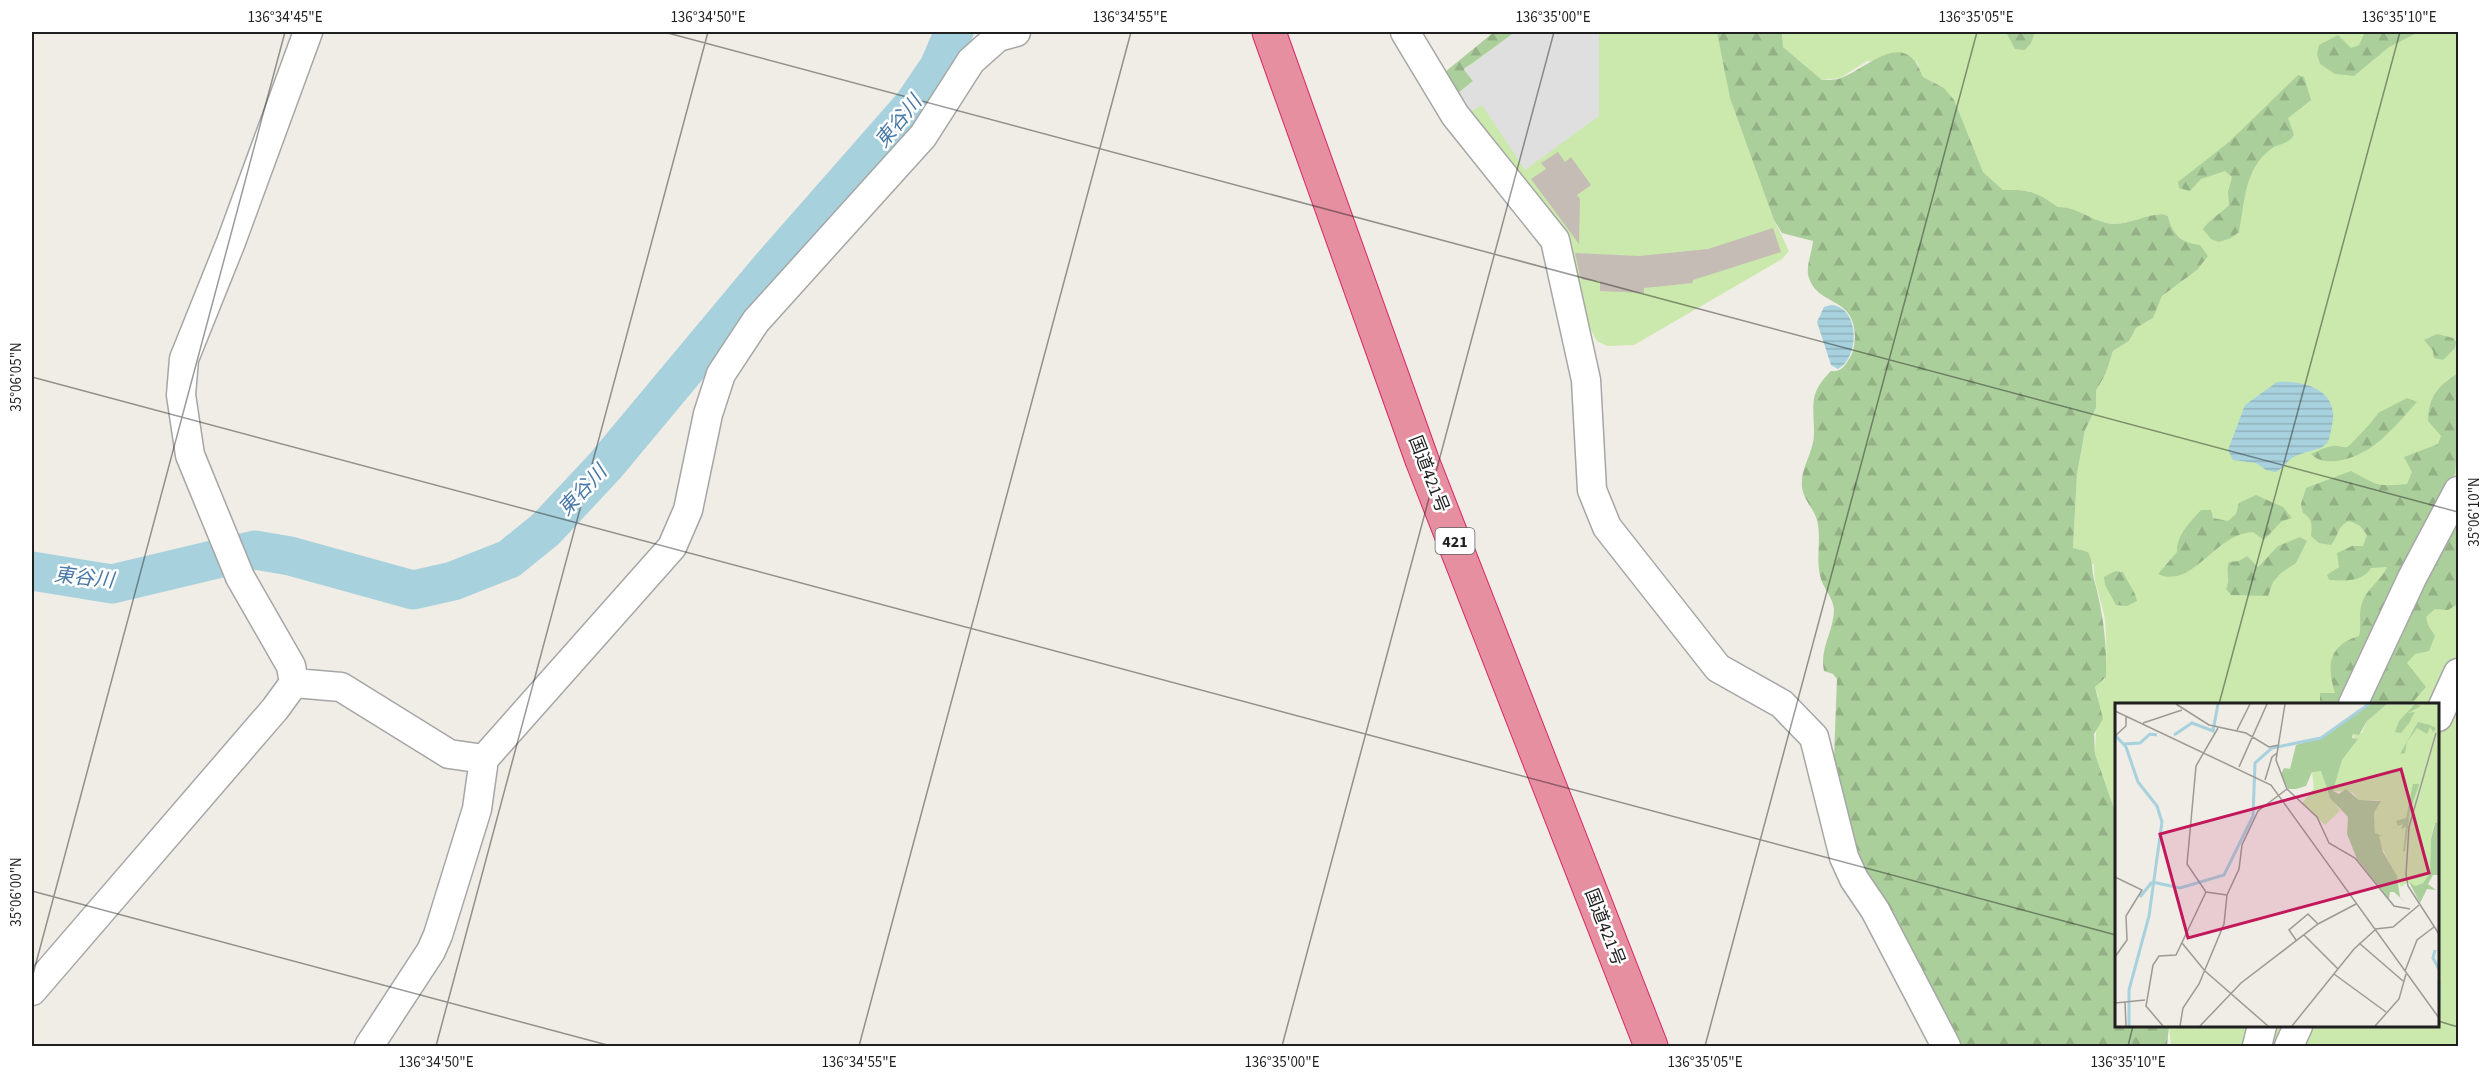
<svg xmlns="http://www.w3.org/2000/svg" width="2490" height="1078" font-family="'Source Sans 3','Noto Sans JP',sans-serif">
	<defs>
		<pattern id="forest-firs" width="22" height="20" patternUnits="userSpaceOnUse" patternTransform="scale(1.5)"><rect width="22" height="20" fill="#abcf9b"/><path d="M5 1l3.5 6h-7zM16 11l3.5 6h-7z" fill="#93b185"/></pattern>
		<pattern id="water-rules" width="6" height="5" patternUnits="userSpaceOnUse" patternTransform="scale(1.5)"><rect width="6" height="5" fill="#a7d1dd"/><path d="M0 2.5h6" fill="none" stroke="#8fb3bd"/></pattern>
	</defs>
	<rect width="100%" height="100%" fill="#f0ece6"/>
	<!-- grass -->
	<path fill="#cbe9ac" d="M 1494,32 L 1717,32 L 1774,220 L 1789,251 L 1782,259 L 1634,345 L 1607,346 L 1597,341 L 1568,287 L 1448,95 Z
		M 1782,32 L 2458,32 L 2458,1046 L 2171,1046 L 2169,1026 L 2438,1026 L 2438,704 L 2116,704 L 2116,814 L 2095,754 L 2098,696 L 2095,687 L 2106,677 C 2106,658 2107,639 2105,620 C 2102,601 2093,583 2094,565 L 2073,548 L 2077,474 L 2085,430 L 2096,408 L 2096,391 L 2106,373 L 2113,351 L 2129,341 L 2136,328 L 2153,318 L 2162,296 L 2197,270 L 2188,244 L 2172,231 L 2168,216 L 2162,214 C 2146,215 2130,224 2114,224 C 2094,223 2077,206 2058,207 C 2036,191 2030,190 2003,190 L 1983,172 L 1944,88 L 1923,77 L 1917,62 L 1867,61 L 1840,78 L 1822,80 L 1783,47 Z"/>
	<!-- forest -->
	<path fill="url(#forest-firs)" d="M 1494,32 L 1515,32 L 1464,69 L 1473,81 L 1457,94 L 1445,72 Z
		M 1717,32 L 1782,32 L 1783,47 L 1822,80 C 1828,80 1836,80 1841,78 C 1871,66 1905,27 1923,77 L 1944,88 L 1954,100 L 1983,172 L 2003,190 C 2030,190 2036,191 2058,207 C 2077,206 2094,223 2114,224 C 2130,224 2145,215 2162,214 L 2168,216 C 2172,234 2181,243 2200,245 L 2208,256 L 2197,270 L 2162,296 L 2153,318 L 2136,328 L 2129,341 L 2113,351 L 2106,373 L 2096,391 L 2096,408 L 2085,430 L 2077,474 L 2073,548 L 2088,552 C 2094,565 2091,567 2094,579 C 2103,613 2107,642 2106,677 L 2095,687 L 2103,719 L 2094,734 L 2095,754 L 2116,814 L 2116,1026 L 2169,1026 L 2167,1046 L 1949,1046 L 1859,878 L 1834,757 L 1837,679 L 1833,674 L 1824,671 C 1819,649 1834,631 1834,609 C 1833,598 1824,589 1821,579 C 1815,560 1822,540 1817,520 C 1813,507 1804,501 1802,487 C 1800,468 1814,452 1814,434 C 1814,405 1808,394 1831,371 C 1841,372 1844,367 1849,359 C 1854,352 1854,346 1855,337 C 1855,296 1819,307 1809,278 C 1805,269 1812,252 1813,241 L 1782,233 L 1774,220 L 1730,98 Z
		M 2006,32 L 2035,32 L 2031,43 L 2025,50 L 2015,49 Z
		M 2365,32 L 2419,32 L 2389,47 L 2354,76 L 2335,74 L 2320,64 L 2317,54 L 2319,45 L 2338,35 L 2351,48 L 2359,45 Z
		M 2298,75 L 2304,77 L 2311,100 L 2288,118 L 2294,135 C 2288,145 2279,143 2271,149 C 2244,169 2245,202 2239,232 L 2231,238 L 2219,242 L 2211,239 L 2203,229 C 2210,219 2220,214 2229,205 L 2228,192 L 2232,177 L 2225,171 L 2201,179 L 2190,191 L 2179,188 L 2178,182 L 2229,142 Z
		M 2437,334 L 2453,338 L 2456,342 L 2455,348 L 2443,360 L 2434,358 L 2433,351 L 2424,340 Z
		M 2458,373 L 2458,437 L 2455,473 L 2405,565 L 2342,704 L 2320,704 L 2320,693 L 2335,693 C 2326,665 2329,645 2359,636 C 2362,625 2358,614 2362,603 C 2367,588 2381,581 2387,567 L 2371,568 C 2363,582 2344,581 2329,580 L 2327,575 L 2339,567 L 2337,553 L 2352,546 L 2363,546 L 2367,535 L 2360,526 L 2350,521 C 2337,525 2339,536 2331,545 L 2319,543 L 2311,536 C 2312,525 2313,519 2303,513 L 2301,504 L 2306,488 L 2351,471 C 2378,485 2375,487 2407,484 L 2412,472 L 2404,457 L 2438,444 L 2441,436 L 2428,421 C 2429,396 2437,387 2458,373 Z
		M 2407,398 L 2417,402 C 2394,427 2372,457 2336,461 C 2327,462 2318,461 2311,454 C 2318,451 2325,447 2333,446 C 2338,445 2343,448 2347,447 C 2350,446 2376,418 2378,413 Z
		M 2256,495 L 2283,507 L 2292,518 L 2282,521 L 2264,540 L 2253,532 C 2215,533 2193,590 2158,574 L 2177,552 C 2176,536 2190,522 2201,510 L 2211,510 L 2213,518 L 2228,521 L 2236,514 L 2239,503 Z
		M 2458,514 L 2458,604 L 2448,610 L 2435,609 L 2426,617 L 2428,625 L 2435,636 L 2429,651 L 2415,654 L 2407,663 L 2426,687 L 2411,704 L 2366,704 Z
		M 2300,537 L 2307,541 L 2296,563 L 2281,573 L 2273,582 L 2268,596 L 2231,595 L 2226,589 C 2231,579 2225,571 2229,562 L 2239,561 L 2247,556 L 2258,567 L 2278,546 Z
		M 2115,571 L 2123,572 C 2127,582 2135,590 2137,601 L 2127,606 L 2116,605 L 2105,585 L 2104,577 Z"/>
	<!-- parking -->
	<path fill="#dfdfdf" d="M 1515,32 L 1599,32 L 1599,116 L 1525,170 L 1482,105 L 1464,115 L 1457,94 L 1473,81 L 1464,70 Z"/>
	<!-- water -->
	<path fill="url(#water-rules)" d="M 1831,305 C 1860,307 1860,357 1838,369 L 1831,365 L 1817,322 L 1824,307 Z
		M 2277,382 C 2304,380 2340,390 2332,425 C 2331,431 2330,438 2327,443 C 2319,452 2302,451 2292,458 C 2286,462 2283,469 2275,472 L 2266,470 L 2256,463 L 2233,460 L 2228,450 L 2245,405 Z"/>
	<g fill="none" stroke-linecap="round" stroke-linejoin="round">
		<!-- river -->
		<path stroke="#a7d1dd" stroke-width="39" d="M 32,571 L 112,584 L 255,550 L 290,556 L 413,590 L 453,581 L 509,559 L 546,529 L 605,466 L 771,267 L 914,104 L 939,67 L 954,32"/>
	</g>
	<!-- building -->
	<path fill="#c5bcb5" d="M 1558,152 L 1565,162 L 1571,157 L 1591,185 L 1577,195 L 1580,199 L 1579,244 L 1531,179 L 1546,169 L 1541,163 Z
		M 1773,228 L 1781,252 L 1693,280 L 1693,283 L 1644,288 L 1644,293 L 1600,291 L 1600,281 L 1583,280 L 1580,276 L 1575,253 L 1639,256 L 1708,249 Z"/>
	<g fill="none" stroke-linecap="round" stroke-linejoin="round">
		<defs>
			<path id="minor" d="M 1405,32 L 1455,115 L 1555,240 L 1586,380 L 1592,490 L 1607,527 L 1718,668 L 1782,704 L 1814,737 L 1844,857 L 1854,879 L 1875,910 L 1946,1046
				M 294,683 L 341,687 L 449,754 L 484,759
				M 2353,704 L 2412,578 L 2458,491
				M 2438,717 L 2458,673
				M 32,991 L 275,709 L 294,683 L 291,666 L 240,577 L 190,455 L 181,395 L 184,359 L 231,242 L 308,32
				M 369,1046 L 431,951 L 438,935 L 477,809 L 484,759 L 672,547 L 688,510 L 708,414 L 721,374 L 756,321 L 923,136 L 971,61 L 998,37 L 1016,32
				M 2257,1046 L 2262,1026
				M 2289,1046 L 2298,1026"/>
			<path id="highway" d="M 1269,32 L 1422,460 L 1651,1046"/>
		</defs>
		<!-- minor casing -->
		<use href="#minor" stroke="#a6a6a6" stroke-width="31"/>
		<!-- highway casing -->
		<use href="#highway" stroke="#d92866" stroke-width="35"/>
		<!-- minor -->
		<use href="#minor" stroke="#fff" stroke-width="28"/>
		<!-- highway -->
		<use href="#highway" stroke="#e68fa0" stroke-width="33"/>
	</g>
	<!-- ticks -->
	<path fill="none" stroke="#1f1f1f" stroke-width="1.5" stroke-opacity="0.45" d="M 664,32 L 2458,512M 32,377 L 2116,935M 2219,704 L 2400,32M 32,891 L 611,1046M 32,978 L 285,32M 2438,1021 L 2458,1027M 436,1046 L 708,32M 859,1046 L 1131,32M 1282,1046 L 1554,32M 1705,1046 L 1977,32M 2128,1046 L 2133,1026"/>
	<g text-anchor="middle" stroke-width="5" stroke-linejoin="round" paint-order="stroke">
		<!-- shield labels -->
		<rect fill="#fff" stroke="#626262" stroke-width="1.5" x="1435.5" y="528" width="39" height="26" rx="4.5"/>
		<g font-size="16" font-weight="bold" fill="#1f1f1f">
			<text x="1455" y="547">421</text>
		</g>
		<!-- street labels -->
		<g font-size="18" fill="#1f1f1f" stroke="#fff">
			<text transform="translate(1429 474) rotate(69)" y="6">国道421号</text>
			<text transform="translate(1605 927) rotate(69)" y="6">国道421号</text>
		</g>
		<!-- water labels -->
		<g font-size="20" font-style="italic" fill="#4979a6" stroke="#fff">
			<text transform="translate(898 121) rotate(-51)" y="7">東谷川</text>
			<text transform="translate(582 490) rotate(-47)" y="7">東谷川</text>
			<text transform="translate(84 577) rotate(6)" y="7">東谷川</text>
		</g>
	</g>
	<!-- overview -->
	<g transform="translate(2115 703)">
		<rect width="324" height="324" fill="#f0ece6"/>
		<path d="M 324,1 L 324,119 L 319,121 L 316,136 L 315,170 L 308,180 L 300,183 L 293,179 L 286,184 L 260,130 L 259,110 L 264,97 L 244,97 L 237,89 L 218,88 L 227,57 L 240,40 L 238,30 L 247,30 L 252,18 L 271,2 ZM 206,67 L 213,90 L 225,108 L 210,122 L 187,100 L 199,85 L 197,69 Z" fill="#cbe9ac"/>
		<path d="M 255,1 L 272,1 L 252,18 L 244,32 L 238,31 L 237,35 L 243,36 L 227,57 L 218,88 L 224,91 L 231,86 L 244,97 L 266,98 L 259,110 L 260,130 L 268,133 L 264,133 L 268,149 L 282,173 L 285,194 L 292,201 L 279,189 L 275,189 L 274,196 L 242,156 L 232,131 L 233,114 L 215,95 L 206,68 L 197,69 L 191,83 L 181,86 L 173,86 L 166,71 L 169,65 L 175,66 L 181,42 L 205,35 ZM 300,1 L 306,3 L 293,10 L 300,9 L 294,20 L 286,30 L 280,29 L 284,18 ZM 303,19 L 315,22 L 321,25 L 320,27 L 318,29 L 315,24 L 312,31 L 302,25 L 292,39 L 290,50 L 285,51 ZM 298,81 L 304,81 L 295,108 L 290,148 L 288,149 L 291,124 L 286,126 L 288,121 L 283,123 L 281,118 L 291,115 ZM 324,119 L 324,172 L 318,172 L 313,181 L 321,187 L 312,186 L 305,200 L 294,179 L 300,183 L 308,180 L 315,170 L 316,136 L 320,120 Z" fill="#abcf9b"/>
		<path fill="none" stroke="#a7d1dd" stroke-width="3" d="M 0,32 L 11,44 L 23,79 L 42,103 L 47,119 L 34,213 L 14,287 L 14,323M 59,32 L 77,20 L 98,28 L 103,1M 9,41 L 25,40 L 35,31 L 42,32M 37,179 L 65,185 L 109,172 L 138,113 L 140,60 L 157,45 L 206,35 L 254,1M 25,194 L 37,179M 320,247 L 318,255 L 324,266M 324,278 L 324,297"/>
		<path fill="none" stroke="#9c9a96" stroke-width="1.5" d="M 61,1 L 94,22 L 131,30 L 154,44 L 164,42M 170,1 L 161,57 L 172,86 L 202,114 L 214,140 L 240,155 L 279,203 L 295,206M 0,8 L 156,82 L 324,315M 28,20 L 67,7M 103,25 L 81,63 L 72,161 L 91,189 L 112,192M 122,27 L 135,1M 321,30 L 294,124 L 291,171 L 293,183 L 324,231M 0,33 L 11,23 L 11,13M 124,64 L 152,1M 150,77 L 157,54 L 162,50M 0,174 L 27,187 L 11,213 L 12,237 L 0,254M 260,226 L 278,224 L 304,202M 189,232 L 223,266M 181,237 L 174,227 L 193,211 L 203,221M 67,240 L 90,268 L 153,323M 244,240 L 288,278M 290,268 L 302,237 L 319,224M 219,271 L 271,309M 10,299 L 11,323M 0,300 L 30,297M 48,323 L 31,303 L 38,262 L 44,253 L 61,252 L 91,189M 65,323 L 68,305 L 84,281 L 109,221 L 112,192 L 124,166 L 127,142 L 143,108 L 172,86M 85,323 L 126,280 L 203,221 L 241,201M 177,323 L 239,246 L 260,227M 260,323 L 284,296 L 291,271"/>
		<path fill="#c2185b" fill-opacity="0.15" stroke="#c2185b" stroke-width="3" d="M 286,66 L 314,170 L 73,235 L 45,131 Z"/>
		<rect width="324" height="324" fill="none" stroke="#1f1f1f" stroke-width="3"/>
	</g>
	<!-- border -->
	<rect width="2490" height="1078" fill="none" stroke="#ffffff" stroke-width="66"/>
	<rect x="33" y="33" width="2424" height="1012" fill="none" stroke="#1f1f1f" stroke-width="2"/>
	<g font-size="15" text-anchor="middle" fill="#1f1f1f">
		<text x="285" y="22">136°34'45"E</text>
		<text x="708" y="22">136°34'50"E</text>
		<text x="1130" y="22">136°34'55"E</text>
		<text x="1553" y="22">136°35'00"E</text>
		<text x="1976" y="22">136°35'05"E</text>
		<text x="2399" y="22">136°35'10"E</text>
		<text transform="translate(16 377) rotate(-90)" y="5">35°06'05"N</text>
		<text transform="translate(2474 512) rotate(-90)" y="5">35°06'10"N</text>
		<text transform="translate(16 892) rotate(-90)" y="5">35°06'00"N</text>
		<text x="436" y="1067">136°34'50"E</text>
		<text x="859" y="1067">136°34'55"E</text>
		<text x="1282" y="1067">136°35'00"E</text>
		<text x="1705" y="1067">136°35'05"E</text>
		<text x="2128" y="1067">136°35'10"E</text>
	</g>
</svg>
